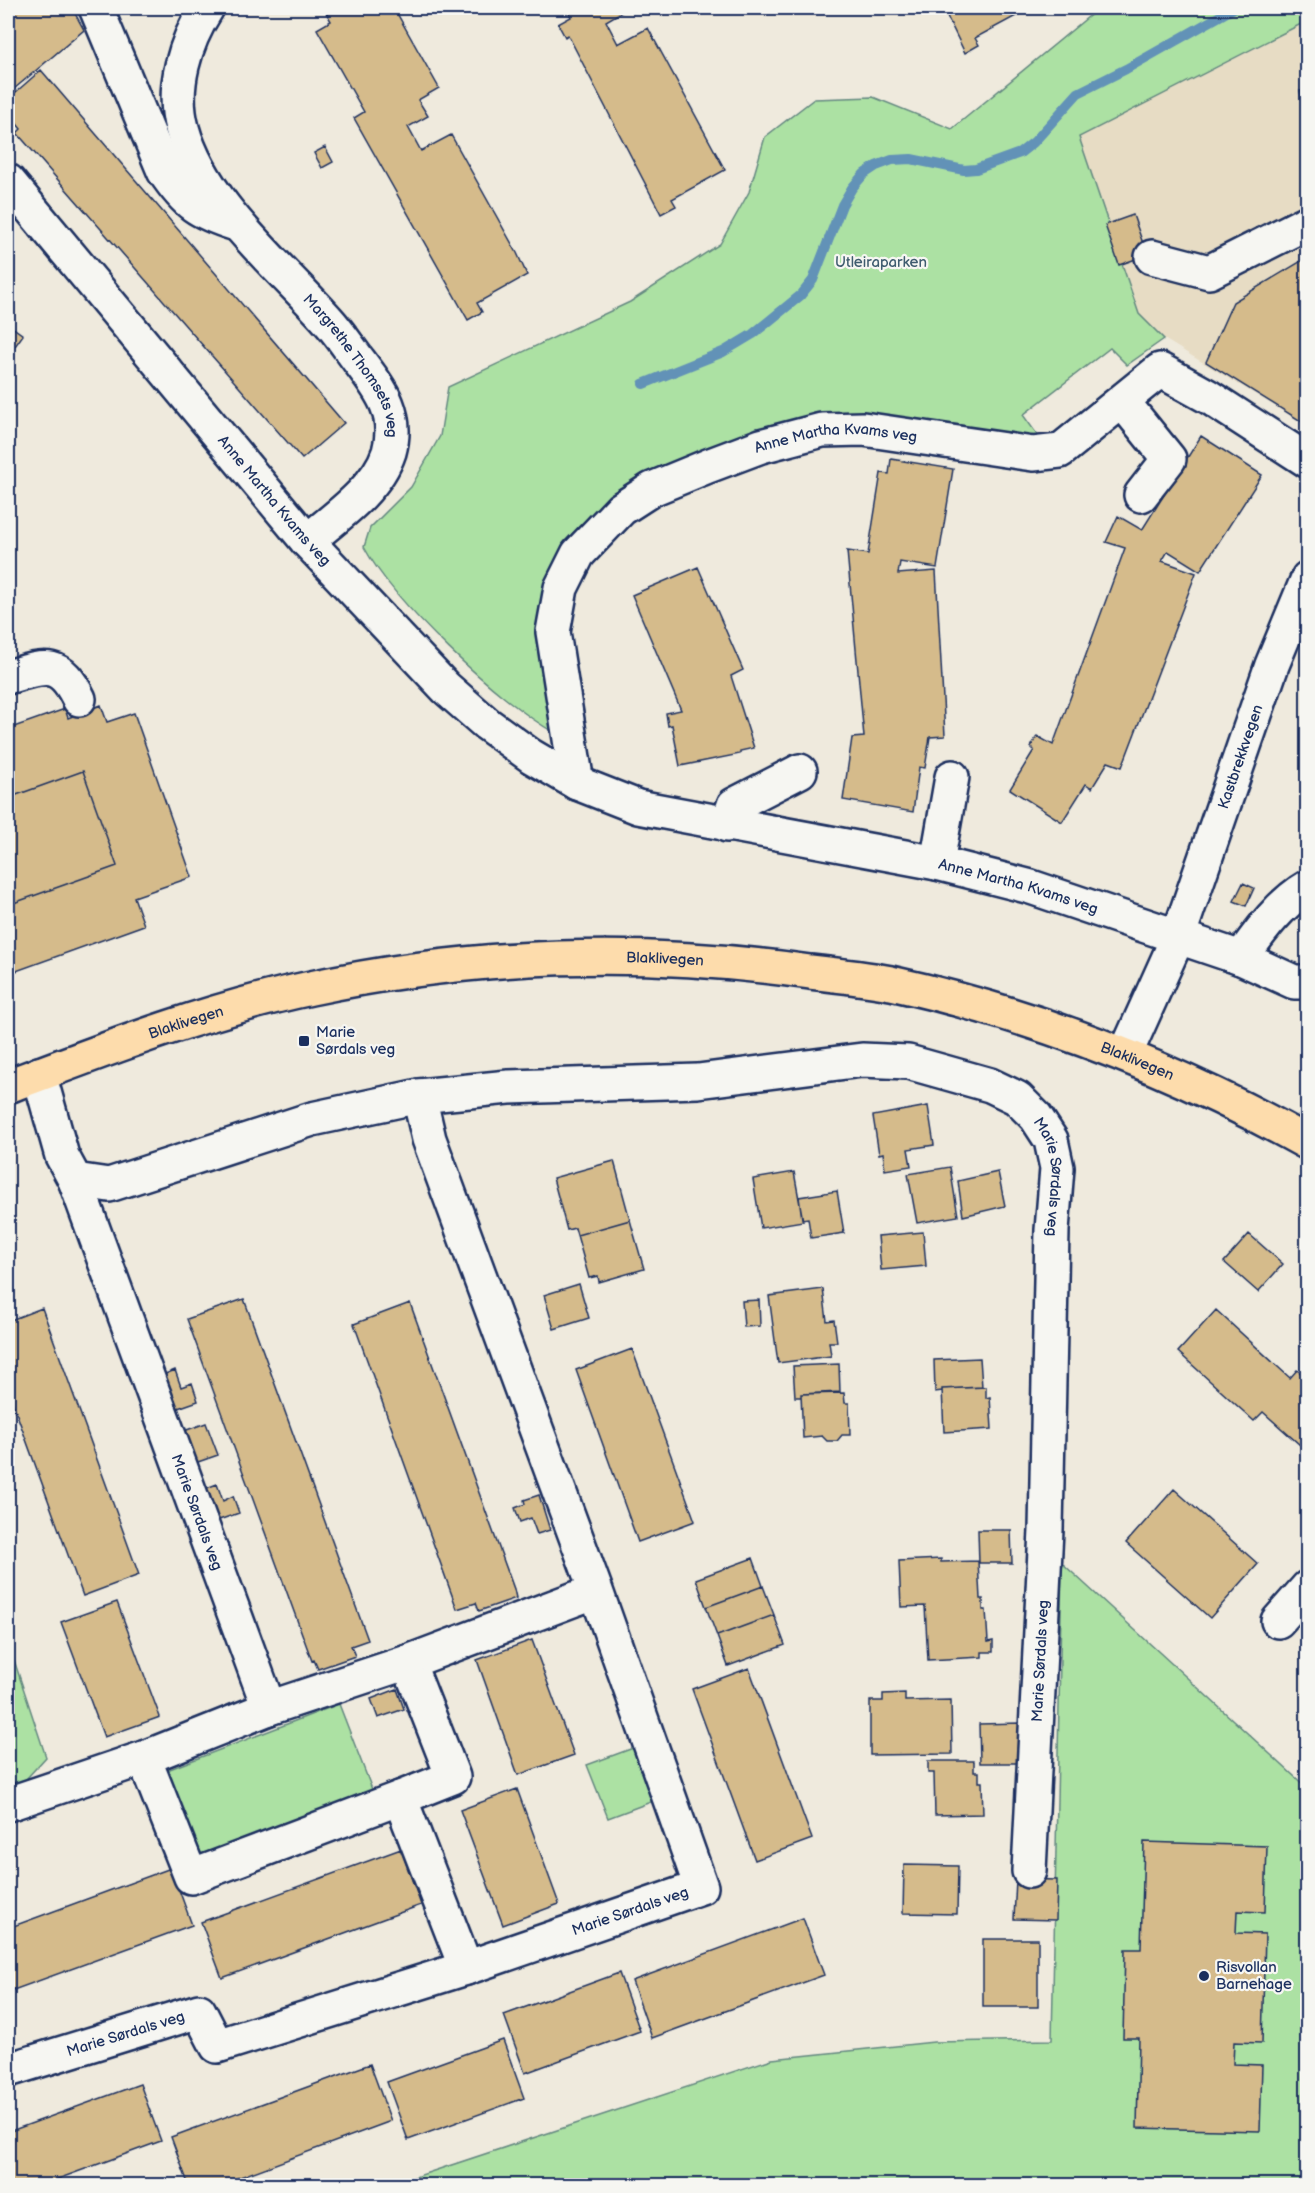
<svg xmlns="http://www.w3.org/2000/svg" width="1315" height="2193" font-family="'Balsamiq Sans',sans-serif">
	<rect width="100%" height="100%" fill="#efeadd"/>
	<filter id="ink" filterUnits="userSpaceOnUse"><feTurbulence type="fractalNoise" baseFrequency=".0167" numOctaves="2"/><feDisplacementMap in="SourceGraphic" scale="12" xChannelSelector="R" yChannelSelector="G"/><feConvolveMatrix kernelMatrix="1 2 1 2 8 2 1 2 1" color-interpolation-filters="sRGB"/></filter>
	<g filter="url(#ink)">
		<!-- built -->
		<path fill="#e7dcc4" d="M 1307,21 L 1308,418 L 1304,424 L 1164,339 L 1139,314 L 1079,137 Z"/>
		<!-- green -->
		<path fill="#ace1a3" stroke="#648880" stroke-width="1.5" d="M 1099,8 L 1307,8 L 1307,21 L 1079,137 L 1139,314 L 1164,339 L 1127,365 L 1110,348 L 1023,415 L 1039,437 L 1017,438 L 880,414 L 815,413 L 693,456 L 619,489 L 572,534 L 553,570 L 555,733 C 499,702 394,603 364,547 L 370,528 L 411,487 L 440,436 L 448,387 L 630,302 L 720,244 L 749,192 L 765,137 L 814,99 L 873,97 L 952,129 Z
			M 1062,1563 L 1307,1788 L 1307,2185 L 388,2186 L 772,2059 L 934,2042 L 1052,2040 Z
			M 8,1642 L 46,1757 L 8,1799 Z
			M 339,1704 L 375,1797 L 197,1865 L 162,1772 Z
			M 636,1747 L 656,1800 L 608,1818 L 587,1765 Z"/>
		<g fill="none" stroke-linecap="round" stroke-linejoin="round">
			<!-- stream -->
			<path stroke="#6292b7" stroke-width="10" d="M 643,384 L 723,352 L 753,334 L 801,295 L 813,280 L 842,205 L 852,188 L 864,174 L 876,166 L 892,160 L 911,159 L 964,170 L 976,169 L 1020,153 L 1034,142 L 1078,93 L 1126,69 L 1234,8"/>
		</g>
		<!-- building -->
		<path fill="#d5bb8b" stroke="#1b2f5e" stroke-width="1.5" d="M 8,8 L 72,8 L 84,30 L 8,94 Z
			M 328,8 L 394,8 L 439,88 L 418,100 L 428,116 L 408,127 L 421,151 L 451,135 L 517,253 L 527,275 L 477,303 L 482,312 L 468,320 L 354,118 L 364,112 L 317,29 L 331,21 L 324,9 Z
			M 566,8 L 624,8 L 625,10 L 606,21 L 618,44 L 648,28 L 725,170 L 672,199 L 676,206 L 661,214 L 568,35 L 565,37 L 558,24 L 571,17 Z
			M 943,8 L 1028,8 L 1029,9 L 975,38 L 979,45 L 965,53 Z
			M 41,70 L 344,423 L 302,459 L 17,133 L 21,129 L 8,113 L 8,99 Z
			M 1308,90 L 1308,114 L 1305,115 L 1300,91 Z
			M 325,147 L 333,162 L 322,168 L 314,153 Z
			M 1133,215 L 1147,255 L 1119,265 L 1105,225 Z
			M 1308,257 L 1308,417 L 1304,423 L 1206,362 L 1233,302 Z
			M 8,324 L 23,335 L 8,356 Z
			M 1201,436 L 1262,475 L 1200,571 L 1168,551 L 1162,561 L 1196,573 L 1122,767 L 1108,762 L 1092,788 L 1086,784 L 1062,822 L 1010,789 L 1034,750 L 1031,747 L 1037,736 L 1053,745 L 1125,548 L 1106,542 L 1118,516 L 1142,530 Z
			M 891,459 L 953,469 L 937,568 L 900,562 L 898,574 L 936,571 L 945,736 L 930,737 L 925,768 L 919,767 L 913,812 L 843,800 L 852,738 L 864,737 L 847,551 L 868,554 L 881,473 L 889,474 Z
			M 698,567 L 743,670 L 731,676 L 754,748 L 740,751 L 740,754 L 680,766 L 672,725 L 668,726 L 666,713 L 681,710 L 632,595 Z
			M 101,705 L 107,722 L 134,713 L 192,877 L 134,897 L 144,925 L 8,974 L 8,905 L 117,866 L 83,771 L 8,798 L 8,729 L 65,709 L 68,718 Z
			M 83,771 L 117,866 L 8,905 L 8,798 Z
			M 1243,883 L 1254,888 L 1246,906 L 1234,901 Z
			M 928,1106 L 934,1145 L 908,1149 L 911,1166 L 885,1170 L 883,1153 L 879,1154 L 873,1116 Z
			M 614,1161 L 630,1220 L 577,1235 L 575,1228 L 567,1230 L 553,1178 Z
			M 950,1167 L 958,1216 L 917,1223 L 908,1174 Z
			M 794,1172 L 803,1221 L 761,1228 L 753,1179 Z
			M 998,1172 L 1005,1206 L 963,1216 L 958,1181 Z
			M 837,1191 L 844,1233 L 811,1238 L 808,1218 L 802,1219 L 799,1197 Z
			M 630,1220 L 644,1269 L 599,1282 L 598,1276 L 589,1278 L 577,1235 Z
			M 923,1232 L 926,1266 L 881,1270 L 878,1236 Z
			M 1249,1234 L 1283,1264 L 1258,1292 L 1224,1262 Z
			M 579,1284 L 589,1318 L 554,1329 L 544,1295 Z
			M 823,1289 L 827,1321 L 834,1320 L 837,1342 L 829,1342 L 831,1356 L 778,1363 L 769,1296 Z
			M 244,1299 L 368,1640 L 351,1646 L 355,1656 L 318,1669 L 314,1660 L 312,1661 L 187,1319 Z
			M 759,1300 L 760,1326 L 744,1327 L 742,1301 Z
			M 410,1303 L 514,1589 L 516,1598 L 479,1611 L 476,1603 L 457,1609 L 354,1324 Z
			M 42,1308 L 139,1575 L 83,1596 L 8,1390 L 8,1321 Z
			M 1216,1310 L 1290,1378 L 1297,1370 L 1308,1379 L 1308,1452 L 1263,1412 L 1254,1421 L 1178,1352 Z
			M 632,1349 L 695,1521 L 638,1542 L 576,1370 Z
			M 980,1358 L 982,1387 L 942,1389 L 942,1391 L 935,1392 L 934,1360 Z
			M 839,1364 L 840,1392 L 801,1394 L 801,1397 L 795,1397 L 793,1366 Z
			M 175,1370 L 181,1387 L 192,1383 L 198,1401 L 175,1409 L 163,1375 Z
			M 986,1387 L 986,1398 L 990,1397 L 992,1429 L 944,1432 L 942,1389 Z
			M 844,1393 L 845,1403 L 849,1403 L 850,1435 L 842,1435 L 837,1441 L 827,1441 L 822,1436 L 803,1438 L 801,1394 Z
			M 206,1423 L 218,1455 L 195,1463 L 184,1431 Z
			M 217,1484 L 223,1501 L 233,1496 L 239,1513 L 216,1521 L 204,1489 Z
			M 1174,1489 L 1258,1564 L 1210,1618 L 1126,1543 Z
			M 539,1495 L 550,1530 L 537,1534 L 531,1518 L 520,1522 L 515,1508 L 525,1504 L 524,1500 Z
			M 978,1530 L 1011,1530 L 1012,1563 L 979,1563 Z
			M 753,1558 L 763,1586 L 706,1607 L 696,1579 Z
			M 941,1559 L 941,1562 L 978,1561 L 980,1599 L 983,1599 L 983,1610 L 986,1610 L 988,1642 L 993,1641 L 993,1652 L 982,1652 L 982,1657 L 928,1660 L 925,1606 L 901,1607 L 899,1561 Z
			M 763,1586 L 774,1615 L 717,1636 L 706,1607 Z
			M 117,1602 L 160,1717 L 104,1737 L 61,1622 Z
			M 774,1615 L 785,1645 L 728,1666 L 717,1636 Z
			M 532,1640 L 574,1755 L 518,1775 L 477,1660 Z
			M 749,1668 L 812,1839 L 755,1860 L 692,1689 Z
			M 397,1689 L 404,1709 L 378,1718 L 371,1699 Z
			M 905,1693 L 905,1701 L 951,1700 L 952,1754 L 870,1755 L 870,1701 L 883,1701 L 883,1694 Z
			M 1021,1723 L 1022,1763 L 980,1763 L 979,1724 Z
			M 928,1761 L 974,1761 L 974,1772 L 979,1772 L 979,1782 L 982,1782 L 983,1814 L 935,1815 L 934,1773 L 928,1773 Z
			M 517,1789 L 559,1904 L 503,1925 L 460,1810 Z
			M 1144,1842 L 1267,1846 L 1265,1912 L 1237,1911 L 1236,1933 L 1265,1934 L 1262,2043 L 1234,2042 L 1233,2064 L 1262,2065 L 1260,2131 L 1137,2128 L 1139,2038 L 1123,2038 L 1125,1949 L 1141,1949 Z
			M 401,1849 L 421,1905 L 222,1978 L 201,1922 Z
			M 904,1865 L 958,1866 L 957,1914 L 903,1913 Z
			M 171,1868 L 192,1925 L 8,1992 L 8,1928 Z
			M 1016,1879 L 1057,1880 L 1056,1920 L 1014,1919 Z
			M 803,1918 L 824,1975 L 652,2038 L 632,1981 Z
			M 983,1939 L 1038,1939 L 1038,2007 L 983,2007 Z
			M 619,1973 L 640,2031 L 525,2073 L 504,2015 Z
			M 503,2040 L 524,2098 L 408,2140 L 387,2082 Z
			M 370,2064 L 391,2121 L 216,2186 L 189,2186 L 171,2137 Z
			M 140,2084 L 161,2141 L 39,2186 L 8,2186 L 8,2132 Z"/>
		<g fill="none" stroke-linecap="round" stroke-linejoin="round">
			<defs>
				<g id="minor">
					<path d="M 96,8 L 164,171 C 186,204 198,212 236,224"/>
					<path id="s1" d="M 207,8 C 185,42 171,87 182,128 C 203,205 282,267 332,325 C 342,337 350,349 359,361 C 380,389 400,413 389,452 C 377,489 336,517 307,541"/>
					<path id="s2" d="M 8,181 L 307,541 L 446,688 L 487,724 L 531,756 L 577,783 L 638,807 L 937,863 L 1031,887 L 1241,958 L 1294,982 L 1308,982"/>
					<path d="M 1152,257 L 1209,272 L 1308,222"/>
					<path d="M 1123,402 L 1169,459 L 1141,495"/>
					<path d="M 8,677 C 44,666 60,659 79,699"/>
					<path id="s3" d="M 577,783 L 553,632 L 561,588 L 578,554 L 621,509 L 652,489 L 708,466 L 761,446 L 822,430 L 863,429 L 1033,454 L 1060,451 L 1160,370 L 1209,397 L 1308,461"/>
					<path d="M 727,825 L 734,805 L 800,771"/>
					<path d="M 937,863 L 952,777"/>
					<path d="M 1241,958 C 1259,933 1280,903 1308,887"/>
					<path id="s4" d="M 1125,1055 L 1178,937 L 1272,665 L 1308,578"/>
					<path id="s5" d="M 39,1074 L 62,1156 L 75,1180 L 109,1185 L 312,1119 L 419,1096 L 509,1087 L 698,1081 L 862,1060 L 908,1062 L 990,1085 L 1017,1098 L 1036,1117 L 1051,1140 L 1057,1168 L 1052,1230 L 1046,1530 L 1029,1871"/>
					<path d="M 419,1096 L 429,1139 L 596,1591 L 701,1887 L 466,1968 L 400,1798 L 453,1777 L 408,1662 L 596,1591"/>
					<path id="s6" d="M 75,1180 L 269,1708 L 408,1662"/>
					<path d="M 1278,1621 L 1308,1587"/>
					<path d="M 144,1758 L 191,1877 L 400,1798"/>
					<path d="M 8,1804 L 144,1758 L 269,1708"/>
					<path id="s7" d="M 8,2070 L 199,2011 L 217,2046 L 466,1968"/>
				</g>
				<g id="major">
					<path id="s8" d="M 8,1086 C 106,1049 207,1010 311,988 C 474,953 645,948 810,972 C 837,975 864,978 891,983 C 1036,1015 1177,1070 1308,1143"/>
				</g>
			</defs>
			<!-- minor casing -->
			<use href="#minor" stroke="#1b2f5e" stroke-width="38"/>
			<!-- major casing -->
			<use href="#major" stroke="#1b2f5e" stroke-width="38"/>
			<!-- minor -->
			<use href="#minor" stroke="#f6f6f2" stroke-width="33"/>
			<!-- major -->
			<use href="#major" stroke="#fddcac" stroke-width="33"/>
		</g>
	</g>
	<!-- markers -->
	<g fill="#1b2f5e" stroke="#f6f6f2" stroke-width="2">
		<rect x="298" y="1035" width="12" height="12" rx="3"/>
		<circle cx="1204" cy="1976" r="6"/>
	</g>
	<g text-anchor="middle" stroke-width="4.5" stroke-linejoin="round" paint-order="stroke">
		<!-- park labels -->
		<g font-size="15" fill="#3f5c6f" stroke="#f6f6f2">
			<text x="881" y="267">Utleiraparken</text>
		</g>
		<!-- street labels -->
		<g font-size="15" fill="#1b2f5e" stroke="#f6f6f2">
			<text dy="5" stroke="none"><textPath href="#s1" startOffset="422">Margrethe Thomsets veg</textPath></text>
			<text dy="5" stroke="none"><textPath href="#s3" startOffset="528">Anne Martha Kvams veg</textPath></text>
			<text dy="5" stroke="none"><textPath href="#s2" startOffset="416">Anne Martha Kvams veg</textPath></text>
			<text dy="5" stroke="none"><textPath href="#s4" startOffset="320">Kastbrekkvegen</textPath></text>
			<text dy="5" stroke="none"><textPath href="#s2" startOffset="1287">Anne Martha Kvams veg</textPath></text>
			<text dy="5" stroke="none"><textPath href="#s8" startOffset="675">Blaklivegen</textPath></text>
			<text dy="5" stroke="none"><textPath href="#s8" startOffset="189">Blaklivegen</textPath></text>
			<text dy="5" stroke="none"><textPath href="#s8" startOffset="1161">Blaklivegen</textPath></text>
			<text dy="5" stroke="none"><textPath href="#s5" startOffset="1166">Marie Sørdals veg</textPath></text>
			<text dy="5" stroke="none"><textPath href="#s6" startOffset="354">Marie Sørdals veg</textPath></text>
			<text transform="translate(1040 1661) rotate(-87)" y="5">Marie Sørdals veg</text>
			<text transform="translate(630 1911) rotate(-19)" y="5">Marie Sørdals veg</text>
			<text dy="5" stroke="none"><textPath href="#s7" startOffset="123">Marie Sørdals veg</textPath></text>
		</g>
		<!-- poi labels -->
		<g font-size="15" fill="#1b2f5e" stroke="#f6f6f2" text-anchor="start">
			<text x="316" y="1037">Marie<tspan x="316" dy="17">Sørdals veg</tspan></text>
			<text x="1216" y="1972">Risvollan<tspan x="1216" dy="17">Barnehage</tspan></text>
		</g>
	</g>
	<!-- margin -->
	<rect width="1315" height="2193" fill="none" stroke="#f6f6f2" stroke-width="30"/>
	<rect x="15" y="15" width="1285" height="2163" fill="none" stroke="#1b2f5e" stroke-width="2" filter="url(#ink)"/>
</svg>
